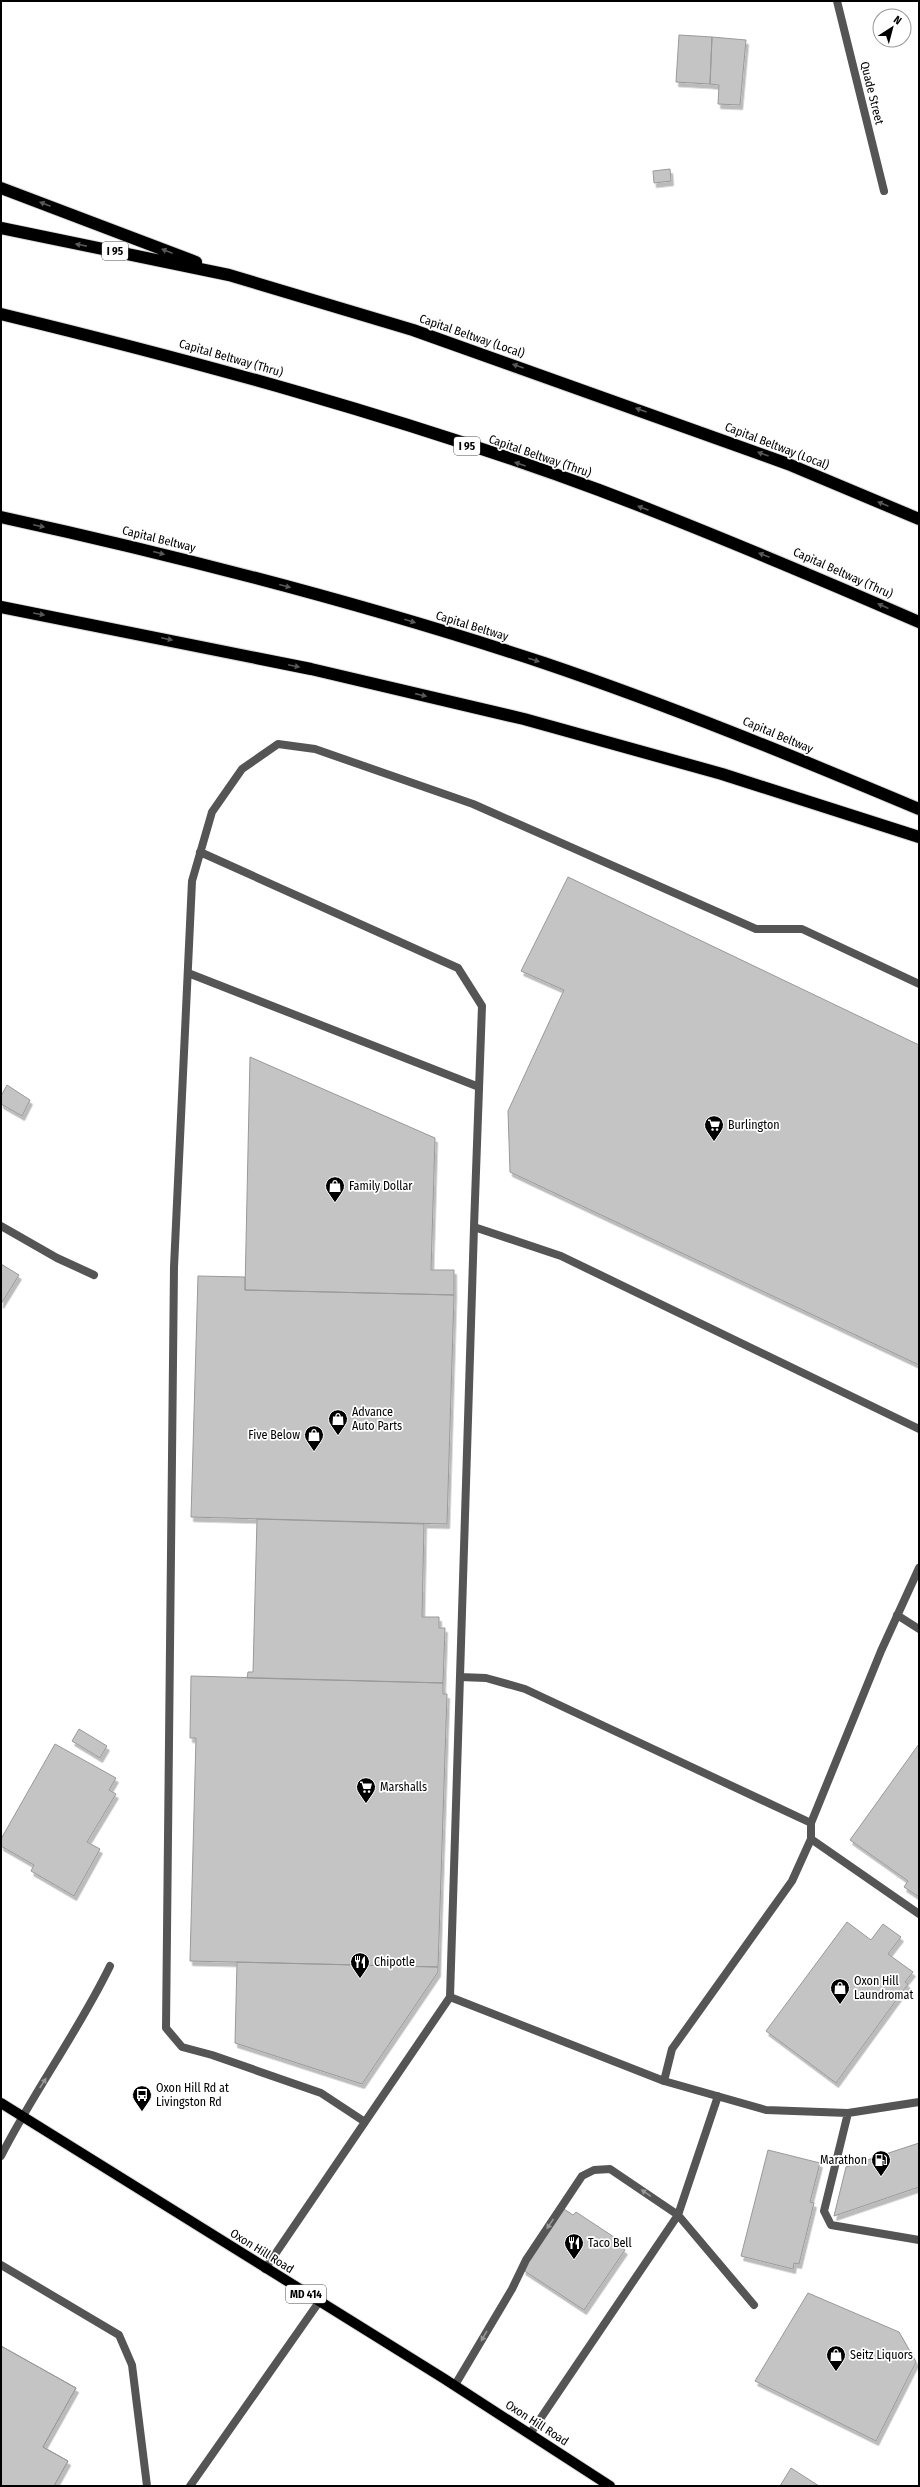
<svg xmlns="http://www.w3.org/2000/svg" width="920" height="2487" font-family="'Fira Sans Condensed',sans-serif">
	<defs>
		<filter id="shadow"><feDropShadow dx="2.5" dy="4.5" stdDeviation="0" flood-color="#0004"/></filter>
	</defs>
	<rect width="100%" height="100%" fill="#fff"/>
	<!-- building -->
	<path fill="#c4c4c4" stroke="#999" filter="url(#shadow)" d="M 679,35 L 712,37 L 710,84 L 676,82 Z
		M 712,37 L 746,40 L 740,105 L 718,104 L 719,85 L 710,84 Z
		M 670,169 L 671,181 L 654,183 L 653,171 Z
		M 568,877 L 919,1045 L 919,1365 L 510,1172 L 508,1111 L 564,990 L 521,971 Z
		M 250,1057 L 435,1138 L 431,1270 L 454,1270 L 454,1295 L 245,1290 Z
		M 7,1085 L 30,1100 L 22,1116 L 1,1104 L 1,1096 Z
		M 1,1264 L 19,1275 L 1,1304 Z
		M 198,1276 L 245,1277 L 245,1290 L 454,1295 L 447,1524 L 191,1517 Z
		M 257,1519 L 424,1524 L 422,1617 L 439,1617 L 439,1628 L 445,1628 L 443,1683 L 247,1678 L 248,1672 L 253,1672 Z
		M 191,1676 L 443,1683 L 443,1694 L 447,1694 L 438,1967 L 190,1961 L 196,1738 L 190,1738 Z
		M 79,1729 L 107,1746 L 100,1758 L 72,1741 Z
		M 55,1744 L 116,1778 L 109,1790 L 116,1794 L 87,1842 L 100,1849 L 74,1896 L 31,1871 L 34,1865 L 1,1846 L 1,1839 Z
		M 919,1744 L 919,1897 L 904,1887 L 908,1881 L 850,1840 Z
		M 847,1922 L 871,1940 L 883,1924 L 901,1937 L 888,1954 L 913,1972 L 905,1982 L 908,1984 L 836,2083 L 766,2031 Z
		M 237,1962 L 438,1967 L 438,1972 L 362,2084 L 235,2043 Z
		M 919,2143 L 919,2187 L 834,2216 L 846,2167 Z
		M 768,2150 L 820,2163 L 810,2202 L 814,2203 L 799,2264 L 794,2263 L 793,2269 L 741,2256 Z
		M 564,2209 L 573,2215 L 576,2212 L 620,2241 L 618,2245 L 625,2250 L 584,2310 L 523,2270 Z
		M 808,2293 L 899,2332 L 916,2362 L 876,2441 L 755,2381 Z
		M 1,2346 L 76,2388 L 43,2447 L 68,2461 L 54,2486 L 1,2486 Z
		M 1,2346 L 76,2388 L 43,2447 L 68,2461 L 54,2486 L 1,2486 Z
		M 791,2468 L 819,2486 L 780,2486 Z"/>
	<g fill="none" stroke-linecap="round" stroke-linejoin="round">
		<defs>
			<path id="primary" d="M 1,2103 L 443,2378 L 610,2486"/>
			<path id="highway" d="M 1,188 L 196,262
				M 1,228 L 229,275 L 413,330 L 788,464 L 919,519
				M 1,314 C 203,363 404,418 599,490 C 707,531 813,576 919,622
				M 1,517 C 184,557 366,604 544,663 C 671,706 795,757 919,809
				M 1,607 L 311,669 L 524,719 L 722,774 L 919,837"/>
		</defs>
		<!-- primary casing -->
		<use href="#primary" stroke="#dbdbdb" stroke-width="12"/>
		<!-- highway casing -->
		<use href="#highway" stroke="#dbdbdb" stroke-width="14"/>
		<!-- lane -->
		<path stroke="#555" stroke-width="8" d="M 200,852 L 458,968 L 482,1006 L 474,1227
			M 188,973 L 479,1087
			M 1,1226 L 57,1258 L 94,1275
			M 897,1615 L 919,1629
			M 460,1677 L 486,1678 L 525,1689 L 811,1823 L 811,1839 L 792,1881 L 672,2049 L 664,2081
			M 811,1823 L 881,1651 L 919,1568
			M 811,1839 L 919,1914
			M 450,1997 L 664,2081 L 766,2110 L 848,2113 L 919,2102
			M 848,2113 L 824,2211 L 831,2225 L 919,2240
			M 365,2122 L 321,2093 L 212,2055 L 182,2047 L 166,2028 L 174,1267 L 192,881 L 212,812 L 242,769 L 278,744 L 315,749 L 473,804 L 756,929 L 802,929 L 919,984
			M 1,2156 C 34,2091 78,2032 110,1966
			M 1,2265 L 119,2335 L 132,2365 L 147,2486
			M 265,2269 L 450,1997 L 474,1227 L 561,1256 L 919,1429
			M 455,2385 L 512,2289 L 526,2260 L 582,2176 L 594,2170 L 610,2169 L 678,2215 L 754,2305
			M 530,2434 L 678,2215 L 718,2096
			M 190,2486 L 319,2302"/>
		<!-- street -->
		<path stroke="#555" stroke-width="8" d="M 837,1 L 884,191"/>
		<!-- primary -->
		<use href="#primary" stroke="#000" stroke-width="10"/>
		<!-- highway -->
		<use href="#highway" stroke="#000" stroke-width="12"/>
	</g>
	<!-- one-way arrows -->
	<defs><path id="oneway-solid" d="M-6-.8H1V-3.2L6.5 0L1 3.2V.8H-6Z"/></defs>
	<g fill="#595959">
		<use href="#oneway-solid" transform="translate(45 204) rotate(-159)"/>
		<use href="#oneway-solid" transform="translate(81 245) rotate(-169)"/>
		<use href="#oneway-solid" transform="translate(167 251) rotate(-159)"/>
		<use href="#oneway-solid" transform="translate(518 366) rotate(-161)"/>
		<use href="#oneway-solid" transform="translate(641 410) rotate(-160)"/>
		<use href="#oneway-solid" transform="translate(763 454) rotate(-160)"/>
		<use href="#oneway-solid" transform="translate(520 464) rotate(-161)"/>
		<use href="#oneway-solid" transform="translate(883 504) rotate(-157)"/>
		<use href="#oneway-solid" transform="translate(643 508) rotate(-159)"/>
		<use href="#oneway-solid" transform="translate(39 526) rotate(12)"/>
		<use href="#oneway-solid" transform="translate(159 553) rotate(15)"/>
		<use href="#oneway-solid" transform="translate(764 555) rotate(-159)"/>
		<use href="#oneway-solid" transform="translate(285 586) rotate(15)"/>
		<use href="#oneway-solid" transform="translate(883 606) rotate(-156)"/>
		<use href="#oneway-solid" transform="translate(39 614) rotate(10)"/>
		<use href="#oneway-solid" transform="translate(410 621) rotate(17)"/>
		<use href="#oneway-solid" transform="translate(167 639) rotate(12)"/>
		<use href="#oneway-solid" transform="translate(534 660) rotate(17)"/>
		<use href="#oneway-solid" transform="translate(294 666) rotate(12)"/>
		<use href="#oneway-solid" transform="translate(421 695) rotate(13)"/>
	</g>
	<g fill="#999">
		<use href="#oneway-solid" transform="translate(43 2083) rotate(-57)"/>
		<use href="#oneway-solid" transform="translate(646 2193) rotate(-146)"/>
		<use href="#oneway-solid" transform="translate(550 2224) rotate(124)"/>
		<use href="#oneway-solid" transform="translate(484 2336) rotate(120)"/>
	</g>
	<!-- icons -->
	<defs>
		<symbol id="supermarket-pin" viewBox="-11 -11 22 30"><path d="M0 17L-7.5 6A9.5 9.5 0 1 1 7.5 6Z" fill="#000" stroke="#fff"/><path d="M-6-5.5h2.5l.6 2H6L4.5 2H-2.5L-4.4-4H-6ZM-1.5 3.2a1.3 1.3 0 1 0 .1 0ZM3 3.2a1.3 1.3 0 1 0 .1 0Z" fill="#fff"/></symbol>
		<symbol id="shop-pin" viewBox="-11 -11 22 30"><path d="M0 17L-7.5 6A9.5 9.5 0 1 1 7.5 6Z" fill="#000" stroke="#fff"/><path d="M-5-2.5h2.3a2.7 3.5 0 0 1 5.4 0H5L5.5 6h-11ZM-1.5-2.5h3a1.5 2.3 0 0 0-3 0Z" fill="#fff"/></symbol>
		<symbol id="restaurant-pin" viewBox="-11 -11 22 30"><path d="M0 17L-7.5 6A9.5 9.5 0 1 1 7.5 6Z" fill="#000" stroke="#fff"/><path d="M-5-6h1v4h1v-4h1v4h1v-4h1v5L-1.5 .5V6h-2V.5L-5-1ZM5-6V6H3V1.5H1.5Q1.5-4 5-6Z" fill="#fff"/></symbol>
		<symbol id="bus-pin" viewBox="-11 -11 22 30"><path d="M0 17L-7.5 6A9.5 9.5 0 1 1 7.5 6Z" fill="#000" stroke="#fff"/><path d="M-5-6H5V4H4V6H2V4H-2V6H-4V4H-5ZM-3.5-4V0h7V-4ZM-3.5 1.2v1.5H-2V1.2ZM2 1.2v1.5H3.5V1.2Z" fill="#fff"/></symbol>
		<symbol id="fuel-pin" viewBox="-11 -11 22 30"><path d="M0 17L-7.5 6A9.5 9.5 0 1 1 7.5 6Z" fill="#000" stroke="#fff"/><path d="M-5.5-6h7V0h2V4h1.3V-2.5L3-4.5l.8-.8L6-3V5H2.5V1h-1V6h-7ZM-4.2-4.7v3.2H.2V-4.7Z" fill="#fff"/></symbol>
	</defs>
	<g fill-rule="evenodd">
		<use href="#supermarket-pin" x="703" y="1114" width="22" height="30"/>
		<use href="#shop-pin" x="324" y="1175" width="22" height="30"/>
		<use href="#shop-pin" x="327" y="1408" width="22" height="30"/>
		<use href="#shop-pin" x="303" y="1424" width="22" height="30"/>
		<use href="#supermarket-pin" x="355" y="1776" width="22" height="30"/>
		<use href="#restaurant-pin" x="349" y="1951" width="22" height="30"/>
		<use href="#shop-pin" x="829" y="1977" width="22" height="30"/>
		<use href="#bus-pin" x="131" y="2084" width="22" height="30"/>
		<use href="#fuel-pin" x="870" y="2149" width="22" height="30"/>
		<use href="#restaurant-pin" x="563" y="2232" width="22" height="30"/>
		<use href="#shop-pin" x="825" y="2344" width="22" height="30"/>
	</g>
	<g text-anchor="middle" stroke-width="3.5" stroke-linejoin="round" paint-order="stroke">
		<!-- shield labels -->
		<g fill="#fff" stroke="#4c4c4c" stroke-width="1">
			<rect x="102" y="242" width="26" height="18" rx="3"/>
			<rect x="454" y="437" width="26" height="18" rx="3"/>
			<rect x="286" y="2285" width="40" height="18" rx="3"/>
		</g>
		<g font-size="11" font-weight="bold" fill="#000">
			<text x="115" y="255">I 95</text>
			<text x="467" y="450">I 95</text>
			<text x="306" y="2298">MD 414</text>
		</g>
		<!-- street labels -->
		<g font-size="12" fill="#000" stroke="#fff">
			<text transform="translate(872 93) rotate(76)" y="4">Quade Street</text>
			<text transform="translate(472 336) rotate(19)" y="4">Capital Beltway (Local)</text>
			<text transform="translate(231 358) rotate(16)" y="4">Capital Beltway (Thru)</text>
			<text transform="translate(777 446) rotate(21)" y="4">Capital Beltway (Local)</text>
			<text transform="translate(540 456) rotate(19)" y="4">Capital Beltway (Thru)</text>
			<text transform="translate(159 539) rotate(14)" y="4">Capital Beltway</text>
			<text transform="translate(843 573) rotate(24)" y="4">Capital Beltway (Thru)</text>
			<text transform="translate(472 626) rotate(17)" y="4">Capital Beltway</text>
			<text transform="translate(778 735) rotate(23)" y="4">Capital Beltway</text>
			<text transform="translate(262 2251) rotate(32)" y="4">Oxon Hill Road</text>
			<text transform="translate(537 2423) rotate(33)" y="4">Oxon Hill Road</text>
		</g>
		<!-- poi labels -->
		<g font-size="12" fill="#000" stroke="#fff" text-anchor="start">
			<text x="728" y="1129">Burlington</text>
			<text x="349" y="1190">Family Dollar</text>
			<text x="352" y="1416">Advance<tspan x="352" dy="14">Auto Parts</tspan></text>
			<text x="300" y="1439" text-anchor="end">Five Below</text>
			<text x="380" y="1791">Marshalls</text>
			<text x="374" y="1966">Chipotle</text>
			<text x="854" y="1985">Oxon Hill<tspan x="854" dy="14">Laundromat</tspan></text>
			<text x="156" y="2092">Oxon Hill Rd at<tspan x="156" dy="14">Livingston Rd</tspan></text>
			<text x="867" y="2164" text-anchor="end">Marathon</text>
			<text x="588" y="2247">Taco Bell</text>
			<text x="850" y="2359">Seitz Liquors</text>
		</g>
	</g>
	<!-- border -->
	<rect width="920" height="2487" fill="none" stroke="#000000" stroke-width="4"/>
	<!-- north arrow -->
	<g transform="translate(892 28) rotate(36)"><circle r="19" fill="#ffffff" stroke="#999999"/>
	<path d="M0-3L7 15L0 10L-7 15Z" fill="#000000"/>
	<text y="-6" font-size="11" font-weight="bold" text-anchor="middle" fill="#000000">N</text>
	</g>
</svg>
